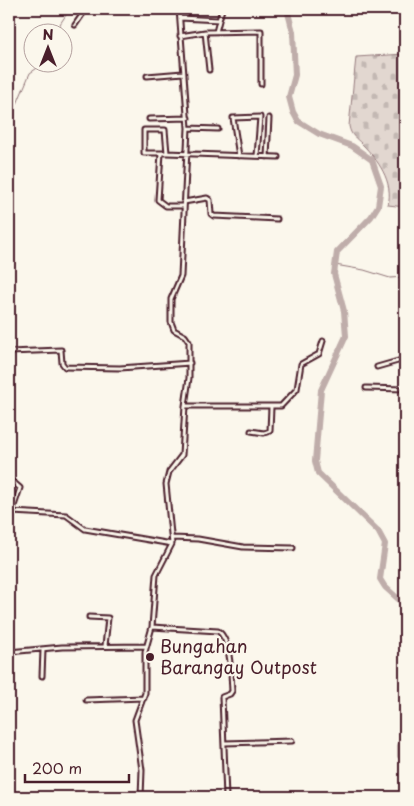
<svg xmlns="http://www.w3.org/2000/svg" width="414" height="806" font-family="'Playpen Sans',sans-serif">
	<defs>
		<pattern id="cemetery-stones" width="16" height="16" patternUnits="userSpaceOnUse" patternTransform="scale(1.25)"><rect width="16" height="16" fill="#e2d7d0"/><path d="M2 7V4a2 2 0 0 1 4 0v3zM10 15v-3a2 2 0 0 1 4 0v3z" fill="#c3b8b3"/></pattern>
	</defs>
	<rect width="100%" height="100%" fill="#fbf7ec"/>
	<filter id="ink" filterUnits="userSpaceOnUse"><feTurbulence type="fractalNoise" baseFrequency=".02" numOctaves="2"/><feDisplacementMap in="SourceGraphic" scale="10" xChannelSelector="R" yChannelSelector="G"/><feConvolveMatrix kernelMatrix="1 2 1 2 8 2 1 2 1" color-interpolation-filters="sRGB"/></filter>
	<g filter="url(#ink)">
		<!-- cemetery -->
		<path fill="url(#cemetery-stones)" stroke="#967b7e" d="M 366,9 L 405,9 L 405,14 L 365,12 Z
			M 405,54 L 405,207 L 388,205 C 394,182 378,160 362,144 C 355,137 351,136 349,126 L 356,57 Z"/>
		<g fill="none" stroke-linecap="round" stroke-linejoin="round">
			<!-- stream -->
			<path stroke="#907477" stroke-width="1" d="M 59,32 L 60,24 L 70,9
				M 9,123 L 30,73 L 46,62
				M 335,265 L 364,270 L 390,278 L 405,277"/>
			<!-- river -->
			<path stroke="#bfadaa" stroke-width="6" d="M 287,9 L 293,32 L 295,75 L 289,97 L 293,112 L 298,121 L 319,134 L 352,146 L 372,160 L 381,186 L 378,206 L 371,217 L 337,252 L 334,274 L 344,311 L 346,336 L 321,390 L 315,461 L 318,473 L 378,531 L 385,544 L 380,579 L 385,587 L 405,605
				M 405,734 L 400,746 L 400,756 L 405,761"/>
			<defs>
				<path id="minor" d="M 110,10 L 111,9
					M 180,18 L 219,20
					M 75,25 L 86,9
					M 205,32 L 209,70
					M 216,32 L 222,9
					M 180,36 L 205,32 L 261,31 L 261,84
					M 147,76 L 183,73
					M 149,119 L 188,118
					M 188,128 L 218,129
					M 144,130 L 165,130 L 167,153 L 144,153 Z
					M 161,153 L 158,200 L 166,206 L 184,206
					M 167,153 L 278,157
					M 239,156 L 233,118 L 260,117 L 257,156
					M 267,157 L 269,118
					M 184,202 L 207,198 L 210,200 L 211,214 L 214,216 L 277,219
					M 9,352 L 61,350 L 62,363 L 65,367 L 120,368 L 190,363
					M 377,367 L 405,359
					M 366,388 L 405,389
					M 185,406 L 281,406 L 297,389 L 301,364 L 319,354 L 323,341
					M 251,431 L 264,433 L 270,431 L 271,407
					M 13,482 L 20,488 L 12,512 L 66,515 L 85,529 L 172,544
					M 172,538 L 198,539 L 243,547 L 293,548
					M 89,617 L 108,618 L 105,646
					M 152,627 L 218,631 C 231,639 231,676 232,691 L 230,694 L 222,697 L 226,797
					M 9,652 L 62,647 L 146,646
					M 42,676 L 43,650
					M 86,700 L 144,698
					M 224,743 L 292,741
					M 141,797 L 142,770 L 135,720 L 145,693 L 145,652 L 152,627 L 156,575 L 172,544 L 166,484 L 169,472 L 182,455 L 185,406 L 189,378 L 189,342 L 185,336 L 174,330 L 171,322 L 171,299 L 181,276 L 188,128 L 179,9"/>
				<path id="primary" d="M 9,11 L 12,9"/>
			</defs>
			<!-- minor casing -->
			<use href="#minor" stroke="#4a1f2b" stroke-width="7"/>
			<!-- primary casing -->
			<use href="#primary" stroke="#4a1f2b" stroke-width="9"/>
			<!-- minor -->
			<use href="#minor" stroke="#fbf7ec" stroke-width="3"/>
			<!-- primary -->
			<use href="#primary" stroke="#fbf7ec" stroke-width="5"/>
		</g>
	</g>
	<!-- markers -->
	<circle fill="#4a1f2b" stroke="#fbf7ec" stroke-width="2" cx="150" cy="657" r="5"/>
	<g text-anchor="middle" stroke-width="4.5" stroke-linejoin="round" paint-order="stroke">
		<!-- poi labels -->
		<g font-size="18" fill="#4a1f2b" stroke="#fbf7ec" text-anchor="start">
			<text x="160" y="653">Bungahan<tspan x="160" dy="21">Barangay Outpost</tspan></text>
		</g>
	</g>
	<!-- margin -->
	<rect width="414" height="806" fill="none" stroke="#fbf7ec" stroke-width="30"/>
	<rect x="15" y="15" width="384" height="776" fill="none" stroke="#4a1f2b" stroke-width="2" filter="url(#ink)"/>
	<!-- north arrow -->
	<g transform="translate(48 48)"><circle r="24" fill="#fbf7ec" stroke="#b4a19f"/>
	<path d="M0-4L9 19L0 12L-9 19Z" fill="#4a1f2b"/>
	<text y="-8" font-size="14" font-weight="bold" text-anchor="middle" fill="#4a1f2b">N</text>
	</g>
	<!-- scale -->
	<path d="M25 774v8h104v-8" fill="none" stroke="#4a1f2b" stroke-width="2.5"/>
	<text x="32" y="774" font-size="15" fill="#4a1f2b" stroke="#fbf7ec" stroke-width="4" paint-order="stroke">200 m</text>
</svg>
